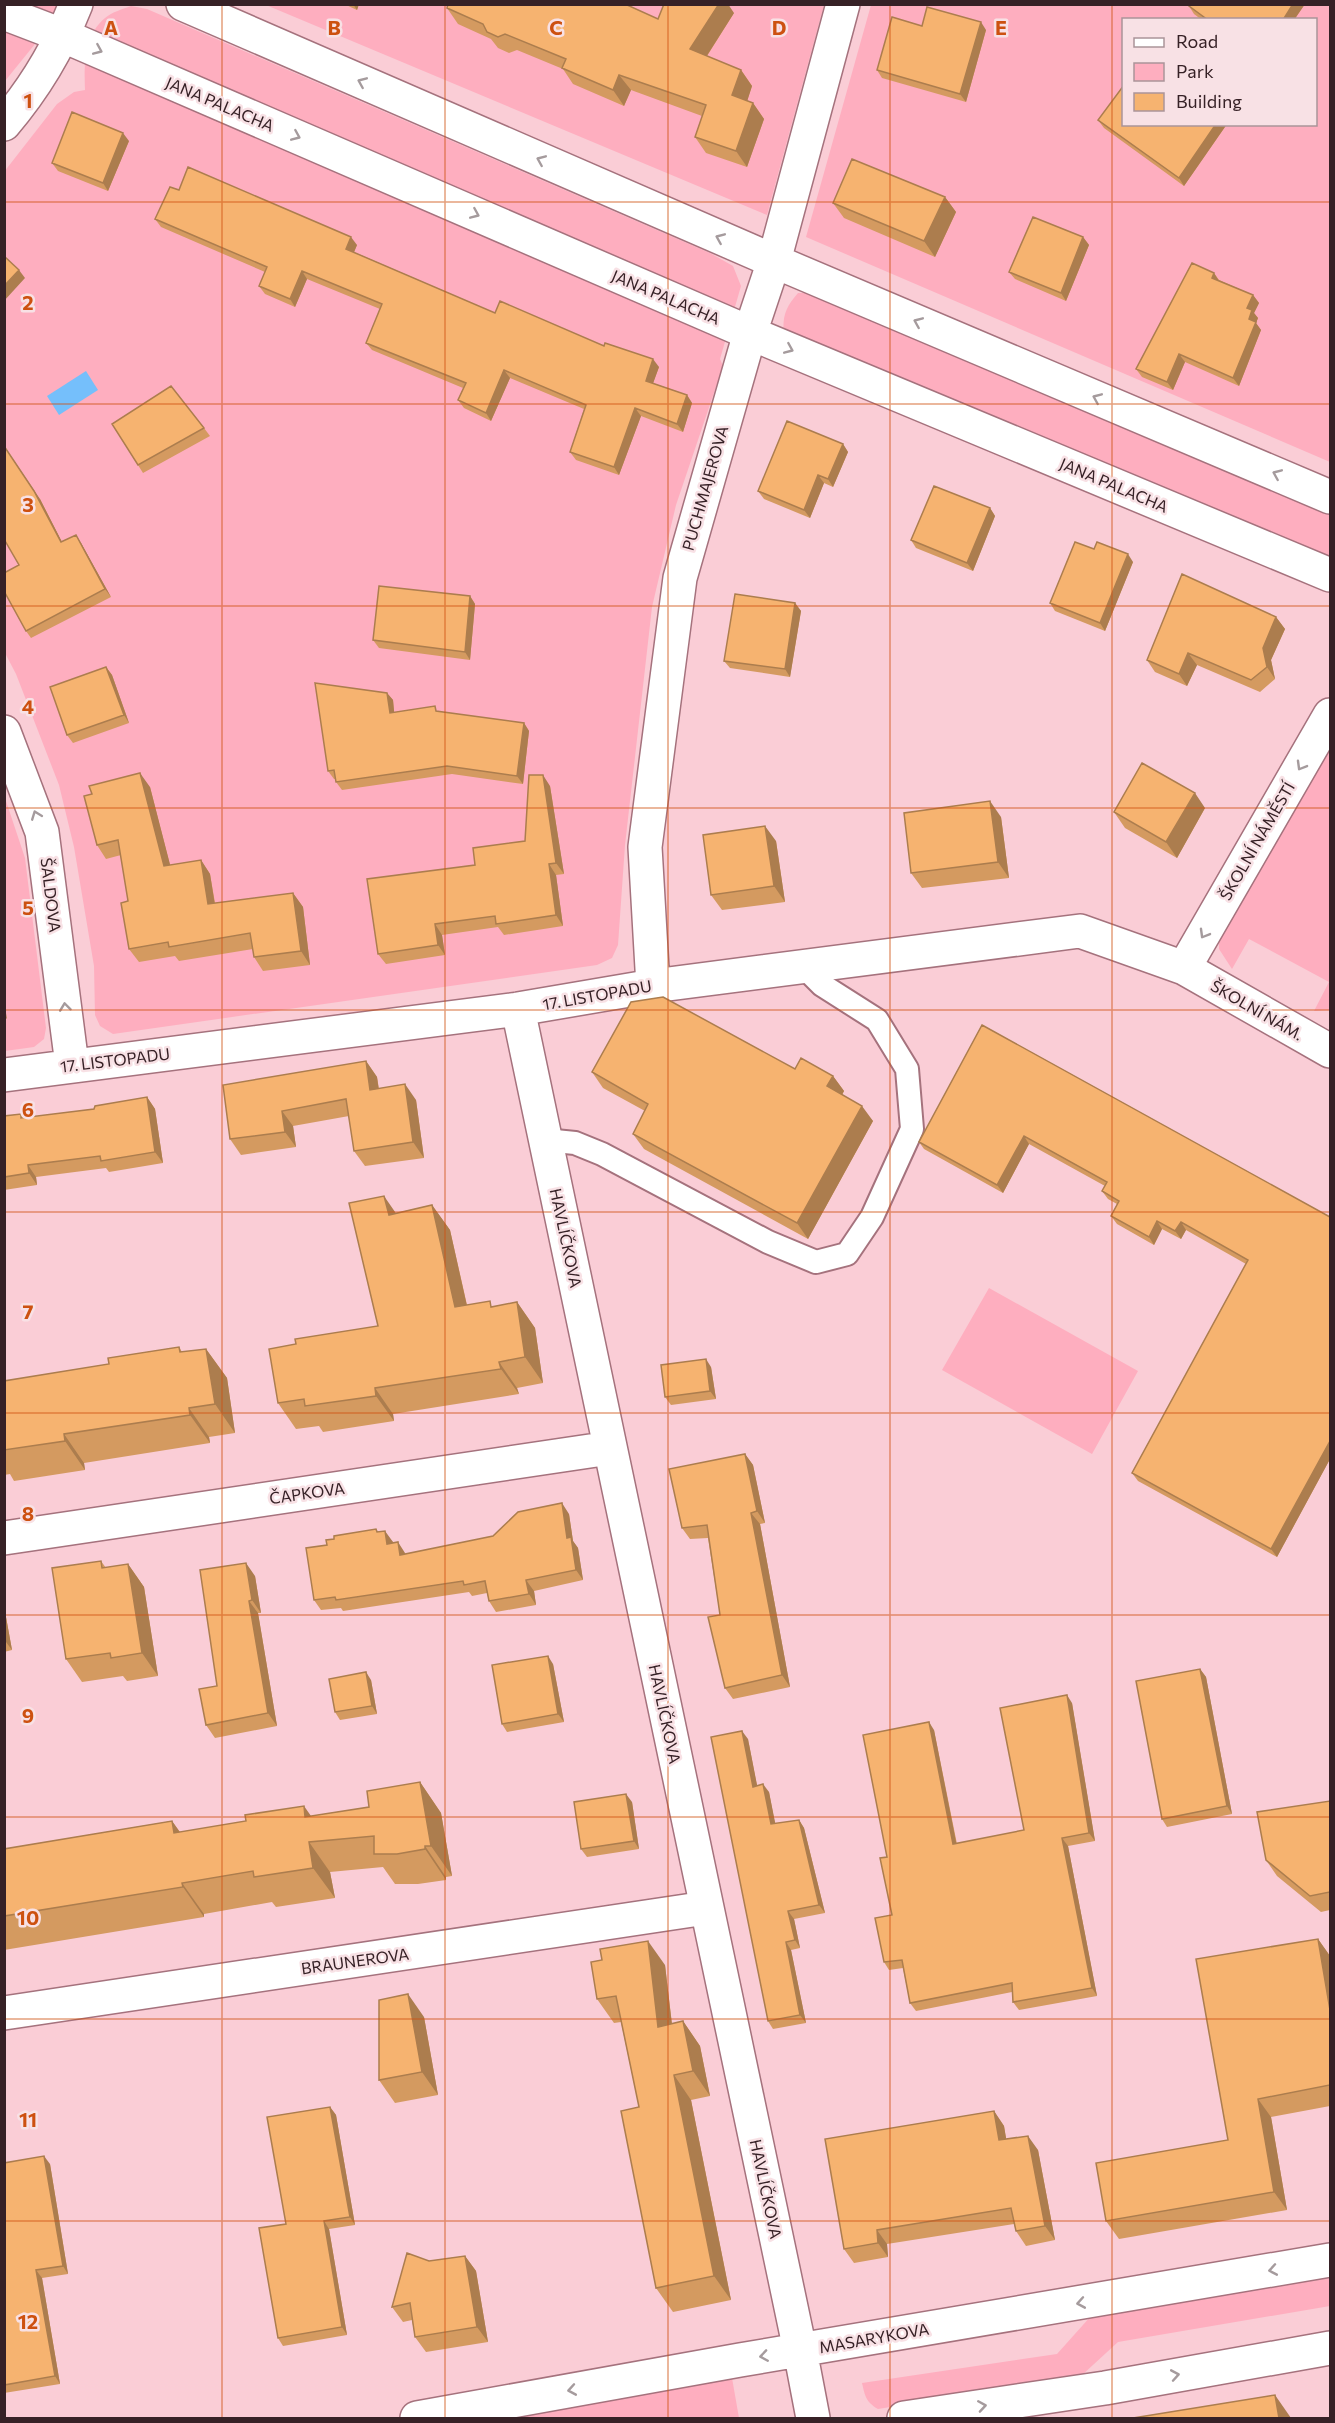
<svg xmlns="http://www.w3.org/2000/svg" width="1335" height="2423" font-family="Commissioner,sans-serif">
	<rect width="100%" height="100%" fill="#facdd6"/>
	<!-- green -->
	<path fill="#feaebf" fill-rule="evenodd" d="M 5,5 L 57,5 L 35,44 L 5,81 Z
		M 266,5 L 824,5 L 767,215 Z
		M 871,5 L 1330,5 L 1330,462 L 806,237 ZM 1124,20 L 1316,20 L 1316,124 L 1124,124 Z
		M 131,6 L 147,9 L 710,253 L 733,266 L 741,286 L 720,359 L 723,366 L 676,505 L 652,607 L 625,845 L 618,945 L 612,958 L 597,965 L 113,1034 L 100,1026 L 95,1015 L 94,966 L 74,847 L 59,785 L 16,674 L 5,653 L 4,172 L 57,104 L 74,92 L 85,90 C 84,66 84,35 105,18 C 112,12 123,9 131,6 Z
		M 798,293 L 817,293 L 1330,504 L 1330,560 L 784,337 C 782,317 785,308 798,293 Z
		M 1330,735 L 1330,1010 L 1314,1011 L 1329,982 L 1249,939 L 1232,969 L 1219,949 L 1219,934 Z
		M 4,795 L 25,858 L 46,1028 L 44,1039 L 34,1047 L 5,1051 Z
		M 989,1288 L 1138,1371 L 1092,1454 L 942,1370 Z
		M 1330,2278 L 1330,2306 L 1118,2342 L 1081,2376 L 878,2409 C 866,2402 865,2396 862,2383 L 1057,2354 L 1091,2316 Z
		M 732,2378 L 739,2418 L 502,2418 Z"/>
	<!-- water -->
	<path fill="#75bffb" d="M 86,371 L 98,390 L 59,415 L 47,396 Z"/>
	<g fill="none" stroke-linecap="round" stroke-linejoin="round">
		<defs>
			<path id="lane" d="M 545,1140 L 575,1143 L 602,1154 L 768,1242 L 816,1262 L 847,1254 L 872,1217 L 912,1129 L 907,1069 L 877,1020 L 822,985 L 803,966"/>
			<path id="street" d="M 183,4 L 774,261 L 1330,497
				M 4,13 L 64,36 L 750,333 L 1330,575
				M 4,124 C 34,89 59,47 76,4
				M 4,732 L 42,832 L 72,1065
				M 1184,968 L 1330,715
				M 653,986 L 645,847 L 680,578 L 750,333 L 774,261 L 843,4
				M 518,1009 L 800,2350 L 813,2418
				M 4,1075 L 518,1009 L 653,986 L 1080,931 L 1184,968 L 1330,1051
				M 4,1538 L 610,1448
				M 4,2013 L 706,1908
				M 417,2418 L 740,2360 L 1330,2260
				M 904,2418 L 1105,2388 L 1330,2348"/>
		</defs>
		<!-- lane casing -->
		<use href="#lane" stroke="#a5727d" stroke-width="26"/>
		<!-- street casing -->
		<use href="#street" stroke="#a5727d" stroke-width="36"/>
		<!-- lane -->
		<use href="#lane" stroke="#fff" stroke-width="22"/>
		<!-- street -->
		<use href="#street" stroke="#fff" stroke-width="33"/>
	</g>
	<!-- wall -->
	<path fill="#d49a60" d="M 344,4 L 359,4 L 357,10 Z
		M 1305,4 L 1294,20 L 1202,20 L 1194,14 L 1189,6 Z
		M 447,8 L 658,19 L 734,13 L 707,56 L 741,70 L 752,86 L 747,101 L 753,103 L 764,119 L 747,167 L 706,153 L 695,137 L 702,116 L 631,90 L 624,106 L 573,84 L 563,69 L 517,50 L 509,53 L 498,48 L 491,39 L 458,24 Z
		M 922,26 L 986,30 L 966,102 L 882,78 L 877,70 Z
		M 1098,120 L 1227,124 L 1184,186 L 1104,128 Z
		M 129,141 L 108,191 L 58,171 L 52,163 Z
		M 179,190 L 357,245 L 354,252 L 495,313 L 604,346 L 659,367 L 653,383 L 687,395 L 692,403 L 683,432 L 641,416 L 619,475 L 576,460 L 570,452 L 584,409 L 510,378 L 491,421 L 464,408 L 458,400 L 463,388 L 372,350 L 366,343 L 380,309 L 307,279 L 295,307 L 265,294 L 259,286 L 265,272 L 161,227 L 155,219 Z
		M 945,197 L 956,212 L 935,257 L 844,218 L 833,203 Z
		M 1083,237 L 1089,245 L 1066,301 L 1015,279 L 1009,272 Z
		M 1214,273 L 1219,280 L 1253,295 L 1259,303 L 1254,313 L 1258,318 L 1256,323 L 1261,330 L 1239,386 L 1185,362 L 1173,390 L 1142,377 L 1136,369 Z
		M 204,428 L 210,436 L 143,473 L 138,465 Z
		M 843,444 L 848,452 L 833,487 L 824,483 L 810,518 L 764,499 L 758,491 Z
		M 40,499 L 62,542 L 81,543 L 111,597 L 31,638 L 26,631 L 19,565 Z
		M 990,508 L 995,516 L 973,571 L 916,548 L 911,540 Z
		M 1094,549 L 1133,562 L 1105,631 L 1055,611 L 1050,603 Z
		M 470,596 L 475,604 L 470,660 L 379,648 L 373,640 Z
		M 795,603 L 801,611 L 790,677 L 730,668 L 724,661 Z
		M 1276,617 L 1285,629 L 1271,660 L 1275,679 L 1260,692 L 1197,665 L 1187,686 L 1155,672 L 1147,660 Z
		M 106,667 L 112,675 L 129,723 L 73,743 L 67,735 Z
		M 387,693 L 393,700 L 394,712 L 439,712 L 524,723 L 529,731 L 523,784 L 452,774 L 342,790 L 336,782 L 336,779 L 334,779 L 328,771 Z
		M 550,786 L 564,874 L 556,875 L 563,926 L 504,935 L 498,927 L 442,935 L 445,955 L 386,964 L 378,954 L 475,865 L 525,841 Z
		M 150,787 L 170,865 L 201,860 L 210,874 L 215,903 L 293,893 L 303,907 L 310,965 L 263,971 L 254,957 L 253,949 L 179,961 L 175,956 L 139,962 L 129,949 L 128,901 L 121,855 L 106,859 L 97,845 Z
		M 1205,808 L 1177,858 L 1125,828 L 1114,812 Z
		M 1001,817 L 1009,878 L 922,888 L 911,873 Z
		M 776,841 L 785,902 L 722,910 L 711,895 Z
		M 982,1025 L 1330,1217 L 1330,1459 L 1277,1557 L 1138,1481 L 1132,1473 L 1246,1264 L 1186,1230 L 1181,1239 L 1162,1229 L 1154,1245 L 1117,1224 L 1111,1216 L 1117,1204 L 1108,1199 L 1102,1191 L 1105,1186 L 1029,1144 L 1003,1193 L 924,1149 L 919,1142 Z
		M 366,1061 L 377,1077 L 379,1089 L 416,1100 L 424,1158 L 365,1166 L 354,1151 L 349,1116 L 293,1126 L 296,1147 L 241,1155 L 230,1139 Z
		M 795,1069 L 833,1076 L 844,1091 L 842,1095 L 873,1121 L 808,1239 L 644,1149 L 633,1134 L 645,1111 L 603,1088 L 592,1072 Z
		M 147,1097 L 155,1109 L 163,1163 L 109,1172 L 106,1168 L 36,1177 L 37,1185 L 4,1190 L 4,1116 L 21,1114 L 23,1118 L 94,1109 Z
		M 432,1205 L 450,1230 L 467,1305 L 493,1307 L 517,1302 L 535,1328 L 543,1383 L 517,1388 L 519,1394 L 393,1414 L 394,1421 L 323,1432 L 319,1426 L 296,1429 L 278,1403 L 296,1344 L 378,1326 L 396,1213 Z
		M 179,1347 L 182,1352 L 206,1349 L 227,1378 L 235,1433 L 209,1437 L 210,1443 L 84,1463 L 85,1470 L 14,1481 L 10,1474 L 4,1475 L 4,1381 L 109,1364 Z
		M 711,1367 L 716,1399 L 671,1405 L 665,1397 Z
		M 745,1454 L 753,1465 L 765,1523 L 760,1524 L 790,1687 L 733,1699 L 725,1688 L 720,1615 L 708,1538 L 690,1539 L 682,1528 Z
		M 569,1514 L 573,1541 L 578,1548 L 583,1580 L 534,1591 L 536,1605 L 496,1612 L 489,1601 L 487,1593 L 472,1596 L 469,1592 L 343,1611 L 341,1608 L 321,1610 L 314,1600 L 327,1545 L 376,1529 L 378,1532 L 393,1542 L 405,1554 L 493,1536 Z
		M 101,1561 L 106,1568 L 128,1564 L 144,1587 L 158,1676 L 127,1681 L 123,1676 L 82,1682 L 66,1659 Z
		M 255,1576 L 261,1613 L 258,1613 L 277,1726 L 215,1738 L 206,1725 L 217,1686 Z
		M 4,1606 L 12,1650 L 4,1652 Z
		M 553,1664 L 564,1722 L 507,1732 L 502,1724 Z
		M 1200,1669 L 1206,1677 L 1232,1814 L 1167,1827 L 1162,1819 Z
		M 371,1680 L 377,1714 L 340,1720 L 335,1712 Z
		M 1072,1703 L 1095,1841 L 1068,1846 L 1097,1996 L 1019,2010 L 1013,2002 L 1012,1992 L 916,2011 L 910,2003 L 903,1968 L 889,1970 L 884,1962 L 892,1915 L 887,1857 L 934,1730 L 957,1844 L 1024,1830 Z
		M 748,1739 L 757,1786 L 769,1792 L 775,1824 L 799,1820 L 804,1828 L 825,1913 L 794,1919 L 800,1948 L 791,1950 L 806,2023 L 773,2029 L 768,2021 Z
		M 420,1782 L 441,1813 L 452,1876 L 446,1877 L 446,1880 L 418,1884 L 395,1884 L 383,1867 L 330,1872 L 335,1898 L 276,1907 L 272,1902 L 204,1914 L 204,1917 L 4,1950 L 4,1849 L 172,1821 L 180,1832 L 311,1816 L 369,1807 Z
		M 1330,1801 L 1330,1910 L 1321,1912 L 1277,1876 L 1266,1860 Z
		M 632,1802 L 639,1849 L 587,1857 L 581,1849 Z
		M 1318,1939 L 1330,1956 L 1330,2106 L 1271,2117 L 1287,2210 L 1119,2239 L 1106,2221 L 1228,2140 Z
		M 665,1965 L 672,2024 L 683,2021 L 700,2046 L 710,2096 L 691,2100 L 731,2300 L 673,2312 L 656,2288 L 639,2107 L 621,2022 L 614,2023 L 597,1999 Z
		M 424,2017 L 438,2095 L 395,2103 L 379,2080 Z
		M 330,2107 L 336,2115 L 355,2225 L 329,2229 L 347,2335 L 283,2346 L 278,2338 L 286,2224 Z
		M 994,2111 L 1004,2126 L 1006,2139 L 1038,2150 L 1055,2240 L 1026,2246 L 1016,2231 L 1014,2224 L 887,2244 L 888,2257 L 854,2263 L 844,2249 Z
		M 4,2163 L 50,2164 L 68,2274 L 42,2278 L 60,2384 L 4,2393 Z
		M 465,2256 L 476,2271 L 488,2342 L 426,2352 L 415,2337 L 412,2320 L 403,2322 L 392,2307 L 429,2261 Z"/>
	<!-- shaded-wall -->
	<path fill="#ac7d4e" d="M 353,4 L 359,4 L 357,10 Z
		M 719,4 L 728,4 L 734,13 L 701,65 L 690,49 Z
		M 1293,4 L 1305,4 L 1294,20 L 1283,20 Z
		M 981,22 L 986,30 L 966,102 L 960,94 Z
		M 741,70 L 752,86 L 744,111 L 732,95 Z
		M 619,75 L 631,90 L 624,106 L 613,90 Z
		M 753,103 L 764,119 L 747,167 L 736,151 Z
		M 1216,124 L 1227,124 L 1184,186 L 1179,178 Z
		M 123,133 L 129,141 L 108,191 L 103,183 Z
		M 945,197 L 956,212 L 935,257 L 924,241 Z
		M 351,237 L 357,245 L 352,257 L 346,249 Z
		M 1083,237 L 1089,245 L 1066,301 L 1061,293 Z
		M 19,270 L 25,278 L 4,301 L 4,286 Z
		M 302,271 L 307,279 L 295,307 L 290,299 Z
		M 1214,273 L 1219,281 L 1212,278 Z
		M 1253,295 L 1259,303 L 1254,313 L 1258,318 L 1256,323 L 1261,330 L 1239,386 L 1233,378 L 1249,319 L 1247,308 Z
		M 1179,354 L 1185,362 L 1173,390 L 1167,382 Z
		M 653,359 L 659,367 L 651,389 L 646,381 Z
		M 504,370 L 510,378 L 491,421 L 486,413 Z
		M 687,395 L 692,403 L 683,432 L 677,424 Z
		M 635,408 L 641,416 L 619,475 L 614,467 Z
		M 843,444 L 848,452 L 833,487 L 828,479 Z
		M 4,446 L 40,499 L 66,550 L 61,542 Z
		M 818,475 L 824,483 L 810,518 L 804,510 Z
		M 990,508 L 995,516 L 973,571 L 967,563 Z
		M 76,535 L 81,543 L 111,597 L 105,589 Z
		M 1128,554 L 1133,562 L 1105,631 L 1100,623 Z
		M 470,596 L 475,604 L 470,660 L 465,652 Z
		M 795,603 L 801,611 L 790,677 L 785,669 Z
		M 1276,617 L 1285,629 L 1271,660 L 1275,679 L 1267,667 L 1263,648 Z
		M 1188,653 L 1197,665 L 1187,686 L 1179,674 Z
		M 106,667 L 112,675 L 129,723 L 124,715 Z
		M 387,693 L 393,700 L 395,721 L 390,713 Z
		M 524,723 L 529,731 L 523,784 L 517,776 Z
		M 140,773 L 150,787 L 174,880 L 164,866 Z
		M 543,775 L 550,786 L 564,874 L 556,863 Z
		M 1195,793 L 1205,808 L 1177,858 L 1166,842 Z
		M 990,801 L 1001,817 L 1009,878 L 998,862 Z
		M 765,826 L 776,841 L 785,902 L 774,886 Z
		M 201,860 L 210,874 L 217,918 L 208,904 Z
		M 549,864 L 556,875 L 563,926 L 556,915 Z
		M 293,893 L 303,907 L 310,965 L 301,951 Z
		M 435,924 L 442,935 L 445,955 L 438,945 Z
		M 4,1001 L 7,1019 L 4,1016 Z
		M 366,1061 L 377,1077 L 381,1106 L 370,1090 Z
		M 833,1076 L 844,1091 L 838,1102 L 827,1086 Z
		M 405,1084 L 416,1100 L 424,1158 L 413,1142 Z
		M 147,1097 L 155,1109 L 163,1163 L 155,1152 Z
		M 862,1106 L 873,1121 L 808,1239 L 797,1223 Z
		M 282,1111 L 293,1126 L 296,1147 L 285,1132 Z
		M 1024,1136 L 1029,1144 L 1003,1193 L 997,1185 Z
		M 28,1165 L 36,1177 L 37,1185 L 29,1173 Z
		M 384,1196 L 402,1222 L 389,1215 Z
		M 432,1205 L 450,1230 L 473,1333 L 455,1307 Z
		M 1157,1221 L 1162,1229 L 1154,1245 L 1149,1237 Z
		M 1181,1222 L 1186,1230 L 1181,1239 L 1175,1231 Z
		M 517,1302 L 535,1328 L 543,1383 L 525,1357 Z
		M 206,1349 L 227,1378 L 235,1433 L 215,1404 Z
		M 706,1359 L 711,1367 L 716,1399 L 710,1391 Z
		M 499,1362 L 517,1388 L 519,1394 L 501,1369 Z
		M 375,1388 L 393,1414 L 394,1421 L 376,1396 Z
		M 189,1408 L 209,1437 L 210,1443 L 190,1415 Z
		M 64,1434 L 84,1463 L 85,1470 L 65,1441 Z
		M 1330,1441 L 1330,1459 L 1277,1557 L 1271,1549 Z
		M 745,1454 L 753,1465 L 765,1523 L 757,1511 Z
		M 562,1503 L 569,1514 L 573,1541 L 578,1548 L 583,1580 L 576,1570 L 567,1538 Z
		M 751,1513 L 760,1524 L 790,1687 L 782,1675 Z
		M 385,1531 L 393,1542 L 395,1554 L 387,1544 Z
		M 398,1542 L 405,1553 L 407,1566 L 400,1555 Z
		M 246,1563 L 255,1576 L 261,1613 L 252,1600 Z
		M 128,1564 L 144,1587 L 158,1676 L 142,1653 Z
		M 526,1580 L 534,1591 L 536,1605 L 529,1594 Z
		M 249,1601 L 258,1613 L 277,1726 L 268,1713 Z
		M 4,1606 L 12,1650 L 6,1642 L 4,1633 Z
		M 548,1656 L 553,1664 L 564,1722 L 558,1714 Z
		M 1200,1669 L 1206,1677 L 1232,1814 L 1227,1806 Z
		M 366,1672 L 371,1680 L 377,1714 L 372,1706 Z
		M 1067,1695 L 1072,1703 L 1095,1841 L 1089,1833 Z
		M 929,1722 L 934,1730 L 958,1852 L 953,1844 Z
		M 742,1731 L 748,1739 L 759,1795 L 753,1787 Z
		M 420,1782 L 441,1813 L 452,1876 L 431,1846 Z
		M 763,1784 L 769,1792 L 777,1832 L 771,1824 Z
		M 626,1794 L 632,1802 L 639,1849 L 634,1841 Z
		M 304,1806 L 325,1836 L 305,1817 Z
		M 799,1820 L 804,1828 L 825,1913 L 819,1905 Z
		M 172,1821 L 193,1851 L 174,1833 Z
		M 1062,1838 L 1068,1846 L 1097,1996 L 1092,1988 Z
		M 309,1842 L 330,1872 L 335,1898 L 313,1868 Z
		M 425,1846 L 446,1877 L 446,1880 L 425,1849 Z
		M 182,1883 L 204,1914 L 204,1917 L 183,1887 Z
		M 788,1911 L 794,1919 L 800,1948 L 795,1940 Z
		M 1318,1939 L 1330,1956 L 1330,2010 Z
		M 648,1941 L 665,1965 L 675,2051 L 658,2027 Z
		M 786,1942 L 791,1950 L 806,2023 L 800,2015 Z
		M 408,1994 L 424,2017 L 438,2095 L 422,2072 Z
		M 683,2021 L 700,2046 L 710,2096 L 693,2071 Z
		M 674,2075 L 691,2100 L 731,2300 L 714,2276 Z
		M 1258,2099 L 1271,2117 L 1287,2210 L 1274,2192 Z
		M 330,2107 L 336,2115 L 355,2225 L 350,2217 Z
		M 994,2111 L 1004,2126 L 1009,2155 L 999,2140 Z
		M 1028,2136 L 1038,2150 L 1055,2240 L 1045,2226 Z
		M 44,2156 L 50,2164 L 68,2274 L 63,2266 Z
		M 324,2221 L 329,2229 L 347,2335 L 342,2327 Z
		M 877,2230 L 887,2244 L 888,2257 L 878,2243 Z
		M 465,2256 L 476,2271 L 488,2342 L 477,2327 Z
		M 36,2270 L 42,2278 L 60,2384 L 55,2376 Z
		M 1275,2395 L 1291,2418 L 1279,2418 Z"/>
	<!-- building -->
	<path fill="#f6b370" stroke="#ac7d4e" stroke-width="1.5" d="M 448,4 L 625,4 L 658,19 L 664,4 L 719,4 L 690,49 L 741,70 L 732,95 L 753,103 L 736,151 L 695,137 L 706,105 L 619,75 L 613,90 L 562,68 L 566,59 L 505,34 L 498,37 L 487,32 L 483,24 L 447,8 Z
		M 1190,4 L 1293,4 L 1283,20 L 1208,20 L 1189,6 Z
		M 927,7 L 981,22 L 960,94 L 877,70 L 892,17 L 922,26 Z
		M 1124,85 L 1124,124 L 1216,124 L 1179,178 L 1098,120 Z
		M 72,112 L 123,133 L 103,183 L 52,163 Z
		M 852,159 L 945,197 L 924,241 L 833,203 Z
		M 188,167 L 351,237 L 346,249 L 495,313 L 500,301 L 604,346 L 605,343 L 653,359 L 646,381 L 687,395 L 677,424 L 635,408 L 614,467 L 570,452 L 586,405 L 504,370 L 486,413 L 458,400 L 466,383 L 366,343 L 382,304 L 302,271 L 290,299 L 259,286 L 267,267 L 155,219 L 170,187 L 179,190 Z
		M 1033,217 L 1083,237 L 1061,293 L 1009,272 Z
		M 4,256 L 19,270 L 4,286 Z
		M 1192,263 L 1214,273 L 1212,278 L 1253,295 L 1247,308 L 1252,310 L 1249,319 L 1256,322 L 1233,378 L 1179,354 L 1167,382 L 1136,369 Z
		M 171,386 L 204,428 L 138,465 L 112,424 Z
		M 787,421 L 843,444 L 828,479 L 818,475 L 804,510 L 758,491 Z
		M 4,446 L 34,491 L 61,542 L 76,535 L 105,589 L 26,631 L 4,591 L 4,573 L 19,565 L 4,539 Z
		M 934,486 L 990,508 L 967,563 L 911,540 Z
		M 1075,542 L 1094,549 L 1097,542 L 1128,554 L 1100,623 L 1050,603 Z
		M 1182,574 L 1276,617 L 1263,648 L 1267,667 L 1251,680 L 1188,653 L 1179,674 L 1147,660 Z
		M 379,586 L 470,596 L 465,652 L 373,640 Z
		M 735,594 L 795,603 L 785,669 L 724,661 Z
		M 106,667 L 124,715 L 67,735 L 50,687 Z
		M 315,683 L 387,693 L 390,713 L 435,706 L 436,711 L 524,723 L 517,776 L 447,766 L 336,782 L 334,770 L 328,771 Z
		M 1142,763 L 1195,793 L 1166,842 L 1114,812 Z
		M 140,773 L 164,866 L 201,860 L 208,904 L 293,893 L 301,951 L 254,957 L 250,933 L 169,947 L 168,942 L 129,949 L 121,903 L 128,901 L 118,840 L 97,845 L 84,796 L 92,794 L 89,786 Z
		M 529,775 L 543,775 L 556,863 L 549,864 L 556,915 L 496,924 L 495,916 L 435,924 L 438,945 L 378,954 L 367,879 L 475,865 L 473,848 L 525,841 Z
		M 990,801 L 998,862 L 911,873 L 904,813 Z
		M 765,826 L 774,886 L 711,895 L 703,835 Z
		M 663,997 L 795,1069 L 801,1058 L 833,1076 L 827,1086 L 862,1106 L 797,1223 L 633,1134 L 648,1104 L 592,1072 L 631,1002 Z
		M 982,1025 L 1330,1217 L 1330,1441 L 1271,1549 L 1132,1473 L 1248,1260 L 1181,1222 L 1175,1231 L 1157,1221 L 1149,1237 L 1111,1216 L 1119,1201 L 1102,1191 L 1107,1182 L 1024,1136 L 997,1185 L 919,1142 Z
		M 366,1061 L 370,1090 L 405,1084 L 413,1142 L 354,1151 L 346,1099 L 282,1111 L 285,1132 L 230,1139 L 223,1085 Z
		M 147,1097 L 155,1152 L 101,1161 L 100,1156 L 28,1165 L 29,1173 L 4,1177 L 4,1116 L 21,1114 L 21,1118 L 94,1109 L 95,1106 Z
		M 384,1196 L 389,1215 L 432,1205 L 455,1307 L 490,1301 L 491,1307 L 517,1302 L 525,1357 L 499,1362 L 501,1369 L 375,1388 L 376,1396 L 305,1406 L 304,1399 L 278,1403 L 269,1349 L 296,1344 L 295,1339 L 378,1326 L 349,1203 Z
		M 179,1347 L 180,1352 L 206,1349 L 215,1404 L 189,1408 L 190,1415 L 64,1434 L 65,1441 L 4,1450 L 4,1381 L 109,1364 L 108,1358 Z
		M 706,1359 L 710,1391 L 665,1397 L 661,1365 Z
		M 745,1454 L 757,1511 L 751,1513 L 782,1675 L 725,1688 L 708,1617 L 720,1615 L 707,1525 L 682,1528 L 669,1469 Z
		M 562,1503 L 567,1538 L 571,1537 L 576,1570 L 526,1580 L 529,1594 L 489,1601 L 485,1581 L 464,1585 L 463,1581 L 336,1600 L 335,1597 L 314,1600 L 306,1548 L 327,1545 L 326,1540 L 334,1539 L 334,1536 L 376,1529 L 377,1532 L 385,1531 L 387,1544 L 398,1542 L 400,1555 L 493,1536 L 518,1512 Z
		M 101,1561 L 102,1568 L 128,1564 L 142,1653 L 111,1658 L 110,1653 L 66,1659 L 52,1568 Z
		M 246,1563 L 252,1600 L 249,1601 L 268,1713 L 206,1725 L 199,1689 L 217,1686 L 200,1570 Z
		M 548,1656 L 558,1714 L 502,1724 L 492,1665 Z
		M 1200,1669 L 1227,1806 L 1162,1819 L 1136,1681 Z
		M 366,1672 L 372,1706 L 335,1712 L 329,1679 Z
		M 1067,1695 L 1089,1833 L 1062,1838 L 1092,1988 L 1013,2002 L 1012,1983 L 910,2003 L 902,1960 L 884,1962 L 875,1918 L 892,1915 L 880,1858 L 887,1857 L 863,1735 L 929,1722 L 953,1844 L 1024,1830 L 1000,1708 Z
		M 742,1731 L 753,1787 L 763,1784 L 771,1824 L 799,1820 L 819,1905 L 788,1911 L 795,1940 L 786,1942 L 800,2015 L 768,2021 L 711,1737 Z
		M 420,1782 L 431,1846 L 425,1846 L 425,1849 L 397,1854 L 374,1854 L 374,1836 L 309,1842 L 313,1868 L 254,1877 L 253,1871 L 182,1883 L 183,1887 L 4,1916 L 4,1849 L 172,1821 L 174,1833 L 246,1821 L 245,1815 L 304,1806 L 305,1817 L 369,1807 L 367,1791 Z
		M 626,1794 L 634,1841 L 581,1849 L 574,1802 Z
		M 1330,1801 L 1330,1892 L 1310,1896 L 1266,1860 L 1257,1812 Z
		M 1318,1939 L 1330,2010 L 1330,2085 L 1258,2099 L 1274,2192 L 1106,2221 L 1096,2163 L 1228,2140 L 1196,1959 Z
		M 648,1941 L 658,2027 L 683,2021 L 693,2071 L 674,2075 L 714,2276 L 656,2288 L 621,2111 L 639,2107 L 616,1996 L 597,1999 L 591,1962 L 602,1960 L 600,1949 Z
		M 408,1994 L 422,2072 L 379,2080 L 379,2000 Z
		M 330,2107 L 350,2217 L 324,2221 L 342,2327 L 278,2338 L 259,2228 L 286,2224 L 267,2117 Z
		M 994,2111 L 999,2140 L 1028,2136 L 1045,2226 L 1016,2231 L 1011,2208 L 877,2230 L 878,2243 L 844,2249 L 825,2139 Z
		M 44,2156 L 63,2266 L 36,2270 L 55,2376 L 4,2385 L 4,2163 Z
		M 407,2253 L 429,2261 L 465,2256 L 477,2327 L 415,2337 L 410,2303 L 392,2307 Z
		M 1275,2395 L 1279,2418 L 1133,2418 Z"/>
	<!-- one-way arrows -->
	<defs><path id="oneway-chevron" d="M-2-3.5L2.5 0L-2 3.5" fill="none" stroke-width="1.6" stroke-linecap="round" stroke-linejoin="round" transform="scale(1.5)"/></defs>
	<g stroke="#a59b9d">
		<use href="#oneway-chevron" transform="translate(98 50) rotate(23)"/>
		<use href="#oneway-chevron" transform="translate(362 82) rotate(-157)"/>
		<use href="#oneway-chevron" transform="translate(296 136) rotate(23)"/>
		<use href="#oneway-chevron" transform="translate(541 160) rotate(-157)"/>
		<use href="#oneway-chevron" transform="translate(475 214) rotate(23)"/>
		<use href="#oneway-chevron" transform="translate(720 238) rotate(-157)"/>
		<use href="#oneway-chevron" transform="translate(918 322) rotate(-157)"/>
		<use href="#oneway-chevron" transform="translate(789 349) rotate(23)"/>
		<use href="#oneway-chevron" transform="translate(1097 398) rotate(-157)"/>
		<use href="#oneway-chevron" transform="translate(1277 474) rotate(-157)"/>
		<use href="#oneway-chevron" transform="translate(1301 766) rotate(120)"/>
		<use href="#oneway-chevron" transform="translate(36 815) rotate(-111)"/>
		<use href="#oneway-chevron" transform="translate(1204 934) rotate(120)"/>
		<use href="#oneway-chevron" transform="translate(65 1007) rotate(-97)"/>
		<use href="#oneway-chevron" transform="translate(1273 2270) rotate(170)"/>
		<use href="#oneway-chevron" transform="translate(1081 2303) rotate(170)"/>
		<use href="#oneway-chevron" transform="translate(764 2356) rotate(171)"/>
		<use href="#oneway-chevron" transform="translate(1175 2375) rotate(-10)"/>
		<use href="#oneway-chevron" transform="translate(572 2390) rotate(170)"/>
		<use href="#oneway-chevron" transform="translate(982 2406) rotate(-9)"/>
	</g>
	<!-- grid -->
	<path fill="none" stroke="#cd5110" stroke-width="1.5" stroke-opacity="0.55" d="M 222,4 L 222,2418M 445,4 L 445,2418M 668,4 L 668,2418M 890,4 L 890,2418M 1112,4 L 1112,2418M 4,202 L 1330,202M 4,404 L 1330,404M 4,606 L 1330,606M 4,808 L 1330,808M 4,1010 L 1330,1010M 4,1212 L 1330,1212M 4,1413 L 1330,1413M 4,1615 L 1330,1615M 4,1817 L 1330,1817M 4,2019 L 1330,2019M 4,2221 L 1330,2221"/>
	<g text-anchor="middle" stroke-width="5" stroke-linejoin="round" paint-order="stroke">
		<!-- street labels -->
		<g font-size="16" fill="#362126" stroke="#f8e1e5">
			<text transform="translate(220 104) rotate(23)" y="6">JANA PALACHA</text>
			<text transform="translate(666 297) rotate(23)" y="6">JANA PALACHA</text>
			<text transform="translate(1114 485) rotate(23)" y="6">JANA PALACHA</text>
			<text transform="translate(705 488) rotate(-74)" y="6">PUCHMAJEROVA</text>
			<text transform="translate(1257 841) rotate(-60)" y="6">ŠKOLNÍ NÁMĚSTÍ</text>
			<text transform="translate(51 895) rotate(83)" y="6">ŠALDOVA</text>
			<text transform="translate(597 995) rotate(-10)" y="6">17. LISTOPADU</text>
			<text transform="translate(1257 1010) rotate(30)" y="6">ŠKOLNÍ NÁM.</text>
			<text transform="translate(115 1060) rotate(-7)" y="6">17. LISTOPADU</text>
			<text transform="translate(566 1238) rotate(78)" y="6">HAVLÍČKOVA</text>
			<text transform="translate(307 1493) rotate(-8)" y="6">ČAPKOVA</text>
			<text transform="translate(665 1714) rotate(78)" y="6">HAVLÍČKOVA</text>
			<text transform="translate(355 1961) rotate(-8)" y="6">BRAUNEROVA</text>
			<text transform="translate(766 2189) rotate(78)" y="6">HAVLÍČKOVA</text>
			<text transform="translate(874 2338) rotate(-10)" y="6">MASARYKOVA</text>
		</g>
	</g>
	<g font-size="20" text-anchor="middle" font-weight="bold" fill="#cd5110" stroke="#f8e1e5" stroke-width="5" stroke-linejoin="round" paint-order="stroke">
		<text x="111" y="35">A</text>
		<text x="334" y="35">B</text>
		<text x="556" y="35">C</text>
		<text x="779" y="35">D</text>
		<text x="1001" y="35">E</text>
		<text x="28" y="108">1</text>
		<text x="28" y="310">2</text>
		<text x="28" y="512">3</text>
		<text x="28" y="714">4</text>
		<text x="28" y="915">5</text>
		<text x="28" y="1117">6</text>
		<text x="28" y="1319">7</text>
		<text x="28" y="1521">8</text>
		<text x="28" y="1723">9</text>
		<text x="28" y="1925">10</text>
		<text x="28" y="2127">11</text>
		<text x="28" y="2329">12</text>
	</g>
	<!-- border -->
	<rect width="1335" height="2423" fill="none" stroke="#362126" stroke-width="12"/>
	<!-- legend -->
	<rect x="1122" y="18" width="195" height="108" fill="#f8e1e5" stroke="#aa9499" stroke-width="1.5"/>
	<rect x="1134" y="38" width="30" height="9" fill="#ffffff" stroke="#aa9499" stroke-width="1.5"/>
	<text x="1176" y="48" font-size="18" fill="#362126">Road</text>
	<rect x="1134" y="63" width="30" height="18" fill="#feaebf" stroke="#aa9499" stroke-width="1.5"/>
	<text x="1176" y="78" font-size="18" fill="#362126">Park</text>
	<rect x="1134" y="93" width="30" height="18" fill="#f6b370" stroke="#aa9499" stroke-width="1.5"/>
	<text x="1176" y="108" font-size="18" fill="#362126">Building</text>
</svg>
